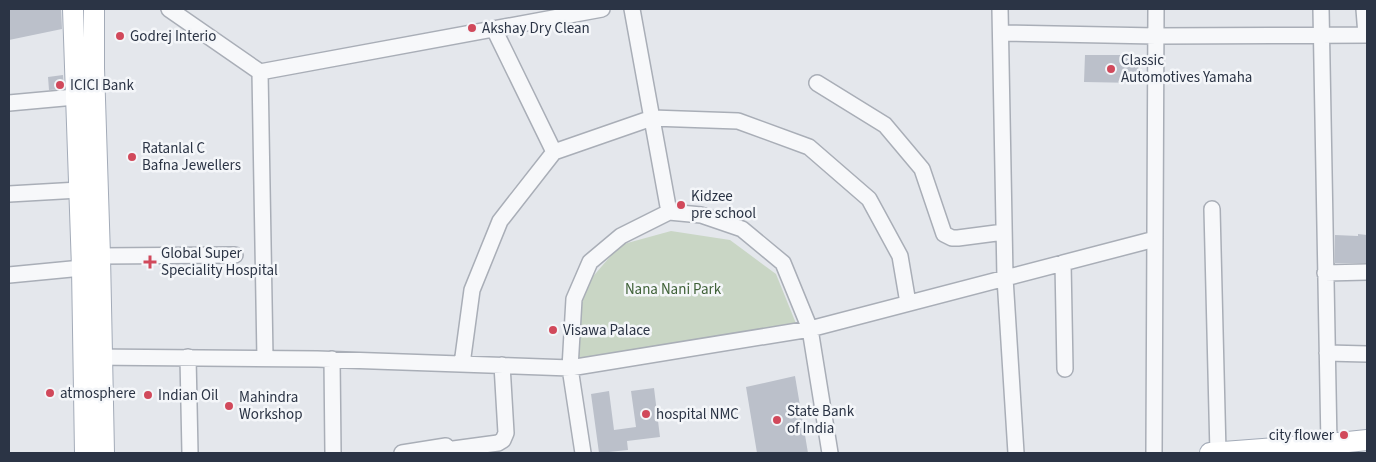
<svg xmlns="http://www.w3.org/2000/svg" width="1376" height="462" font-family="'Source Sans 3',sans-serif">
	<rect width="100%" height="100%" fill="#e4e7ec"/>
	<!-- green -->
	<path fill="#c9d6c5" d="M 671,231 L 730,240 L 776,274 L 797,326 L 578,363 L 578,328 L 584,287 L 620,245 Z"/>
	<!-- building -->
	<path fill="#bbc0ca" d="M 9,9 L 61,9 L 62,29 L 9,40 Z
		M 1085,55 L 1139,55 L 1138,83 L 1084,82 Z
		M 63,75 L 64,89 L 49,90 L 48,77 Z
		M 1358,234 L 1367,235 L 1367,263 L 1335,263 L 1335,235 L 1358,236 Z
		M 795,376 L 808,453 L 757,453 L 746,387 Z
		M 654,388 L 660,437 L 627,441 L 628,450 L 599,453 L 591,394 L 609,391 L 614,430 L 636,427 L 631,391 Z"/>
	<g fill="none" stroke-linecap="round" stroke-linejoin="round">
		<defs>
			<path id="minor" d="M 169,9 L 260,72 L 265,358
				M 632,9 L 669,212
				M 1000,9 L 1005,278 L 1016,453
				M 1321,9 L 1329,444
				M 1364,9 L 1366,35
				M 494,29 L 554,152
				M 1001,33 L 1156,36 L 1367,35
				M 260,72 L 602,9
				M 817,83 L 885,125 L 922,169 L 944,234 L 952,238 L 958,238 L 1004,232
				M 9,103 L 86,96
				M 9,194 L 79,190
				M 1212,209 L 1218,453
				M 100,256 L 235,255
				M 1063,263 L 1065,369
				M 1325,273 L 1367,272
				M 9,275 L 82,268
				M 1327,353 L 1367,354
				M 91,357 L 317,359 L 570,368 L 810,329 L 1155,239
				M 188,357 L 190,453
				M 332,359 L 333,453
				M 462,364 L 472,290 L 500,221 L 554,152 L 652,118 L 738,121 L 809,147 L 869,199 L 900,256 L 908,303
				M 446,450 L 498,443 L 503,440 L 506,433 L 502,365
				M 402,453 L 446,446
				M 583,453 L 570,368 L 574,299 L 590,262 L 621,236 L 669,212 L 701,215 L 742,229 L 783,263 L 810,329 L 830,453
				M 1154,453 L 1156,9"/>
			<path id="major" d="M 73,9 L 82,268 L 85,453
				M 94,9 L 94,68 L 100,256 L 104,453
				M 1210,453 L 1329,444 L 1367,440"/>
		</defs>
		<!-- minor casing -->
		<use href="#minor" stroke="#a9aeb7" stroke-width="18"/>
		<!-- major casing -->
		<use href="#major" stroke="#a3abb8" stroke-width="22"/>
		<!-- minor -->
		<use href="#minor" stroke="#f7f8fa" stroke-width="15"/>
		<!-- major -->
		<use href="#major" stroke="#fff" stroke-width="20"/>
	</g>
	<!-- markers -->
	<g fill="#d1495b" stroke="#f4f6f9" stroke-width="2">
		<circle cx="472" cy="28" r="5"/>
		<circle cx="120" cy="36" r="5"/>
		<circle cx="1111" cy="69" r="5"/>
		<circle cx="60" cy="85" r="5"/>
		<circle cx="132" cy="157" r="5"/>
		<circle cx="681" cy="205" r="5"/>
		<path d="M147.5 254.5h5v5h5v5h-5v5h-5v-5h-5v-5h5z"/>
		<circle cx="553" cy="330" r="5"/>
		<circle cx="50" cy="393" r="5"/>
		<circle cx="148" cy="395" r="5"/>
		<circle cx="229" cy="406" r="5"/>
		<circle cx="646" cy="414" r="5"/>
		<circle cx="777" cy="420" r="5"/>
		<circle cx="1344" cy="435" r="5"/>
	</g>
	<g text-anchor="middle" stroke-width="5" stroke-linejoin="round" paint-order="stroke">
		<!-- poi labels -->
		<g font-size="15" fill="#2b3445" stroke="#f4f6f9" text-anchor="start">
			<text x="482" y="33">Akshay Dry Clean</text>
			<text x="130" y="41">Godrej Interio</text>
			<text x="1121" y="65">Classic<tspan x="1121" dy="17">Automotives Yamaha</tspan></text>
			<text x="70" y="90">ICICI Bank</text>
			<text x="142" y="153">Ratanlal C<tspan x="142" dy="17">Bafna Jewellers</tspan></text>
			<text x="691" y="201">Kidzee<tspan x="691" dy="17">pre school</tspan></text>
			<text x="161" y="258">Global Super<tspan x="161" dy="17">Speciality Hospital</tspan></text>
			<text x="563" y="335">Visawa Palace</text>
			<text x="60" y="398">atmosphere</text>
			<text x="158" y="400">Indian Oil</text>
			<text x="239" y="402">Mahindra<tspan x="239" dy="17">Workshop</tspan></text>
			<text x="787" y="416">State Bank<tspan x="787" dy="17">of India</tspan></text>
			<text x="656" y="419">hospital NMC</text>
			<text x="1334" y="440" text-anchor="end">city flower</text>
		</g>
		<!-- park labels -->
		<g font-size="15" fill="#3f6138" stroke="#f4f6f9">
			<text x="673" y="294">Nana Nani Park</text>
		</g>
	</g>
	<!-- border -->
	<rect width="1376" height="462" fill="none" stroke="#2b3445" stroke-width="20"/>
</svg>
